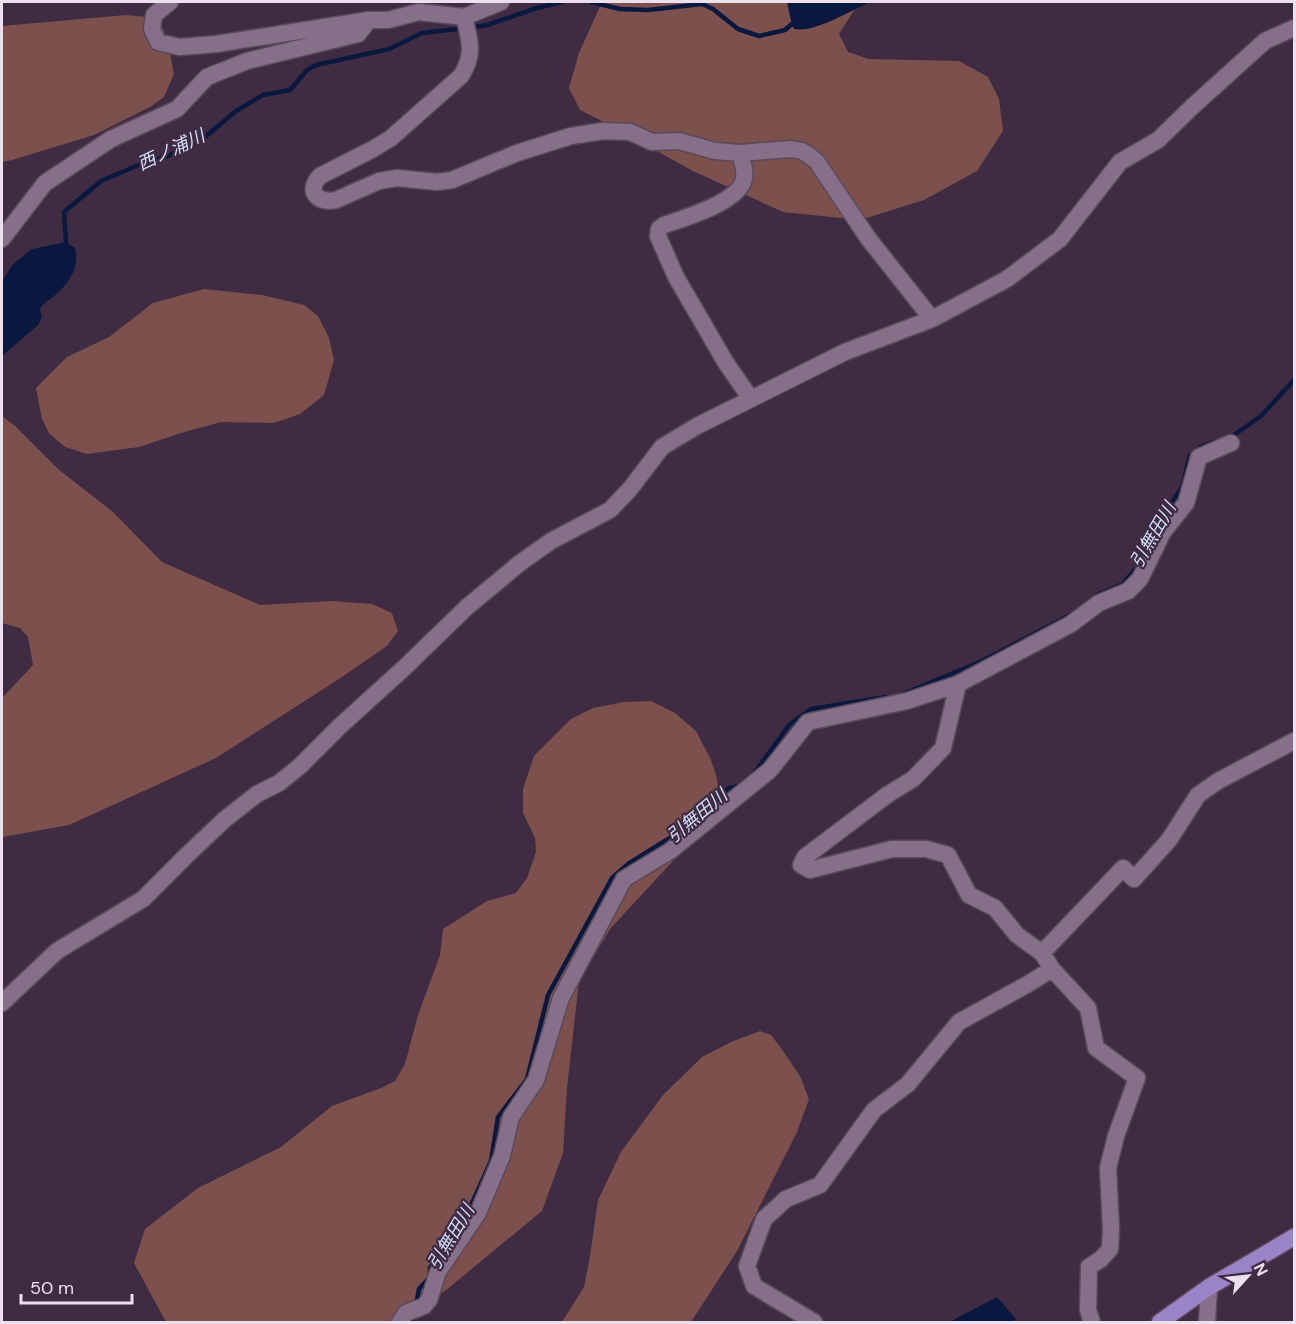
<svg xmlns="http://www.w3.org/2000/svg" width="1296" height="1324" font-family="'DM Sans','Noto Sans JP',sans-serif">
	<rect width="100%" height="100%" fill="#402c42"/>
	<!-- green -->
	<path fill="#7b504d" d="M 602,2 L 861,2 L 853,12 L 839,34 L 848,52 L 869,59 L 959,61 L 988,77 L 999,99 L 1003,131 L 977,171 L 924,200 L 860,220 L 783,212 L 693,171 L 608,124 L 580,110 L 569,88 L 579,53 Z
		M 126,15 L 148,17 L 163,28 L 168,44 L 174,74 L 164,97 L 150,107 L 94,135 L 12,160 L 2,162 L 2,26 Z
		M 204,289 L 262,295 L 304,305 L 318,316 L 329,338 L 334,360 L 324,395 L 300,414 L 274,423 L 221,422 L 181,433 L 139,447 L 87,454 L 65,447 L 49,433 L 42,419 L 36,388 L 67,357 L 109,337 L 153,303 Z
		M 2,416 L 15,426 L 58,469 L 113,512 L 162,562 L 260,605 L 331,601 L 372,604 L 392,613 L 398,631 L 387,646 L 339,679 L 216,758 L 69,825 L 2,837 L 2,698 L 33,665 L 28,637 L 20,628 L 2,623 Z
		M 651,701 L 675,713 L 696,731 L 711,760 L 717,778 L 719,802 L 672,862 L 610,929 L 579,981 L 567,1088 L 563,1153 L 542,1211 L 451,1286 L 404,1322 L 166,1322 L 134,1263 L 145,1229 L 198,1188 L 281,1147 L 332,1106 L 381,1088 L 395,1081 L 405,1064 L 418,1015 L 440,955 L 443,929 L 487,901 L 516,893 L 527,878 L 536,852 L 535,838 L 523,813 L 523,789 L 534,756 L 571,719 L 593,708 L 624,702 Z
		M 760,1031 L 771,1035 L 781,1048 L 800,1076 L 809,1099 L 797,1132 L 737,1251 L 691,1322 L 562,1322 L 584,1287 L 590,1256 L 598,1200 L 621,1152 L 663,1095 L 702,1057 L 731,1042 Z"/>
	<!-- water -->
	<path fill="#09183f" d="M 787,2 L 870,2 C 850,11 815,33 794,29 L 792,25 Z
		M 66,242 L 75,248 C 80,268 69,284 53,297 C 47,302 43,302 40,310 L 42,317 L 38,325 L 2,356 L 2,282 L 12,265 L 32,249 Z
		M 997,1297 L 1016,1319 L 1013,1322 L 951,1322 L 955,1319 Z"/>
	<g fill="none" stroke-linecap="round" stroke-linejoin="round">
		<!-- stream -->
		<path stroke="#09183f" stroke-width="4.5" d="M 591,2 L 620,9 L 648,10 L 702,4 L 713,9 L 738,29 L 759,36 L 785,30 L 795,21
			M 475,27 L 487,25 L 537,8 L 562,2
			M 63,247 L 66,242 L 64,212 L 101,181 L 141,164 L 168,156 L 205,137 L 236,111 L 263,95 L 290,90 L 307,70 L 316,65 L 389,49 L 422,33 L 457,29
			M 1229,437 L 1234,435 L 1261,416 L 1294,380
			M 1093,598 L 1097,595 L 1123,584 L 1138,566 L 1149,537 L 1182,487 L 1190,455 L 1202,446 L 1213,442
			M 903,694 L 982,661 L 1072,614
			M 753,775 L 789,725 L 811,709 L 886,697
			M 702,815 L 729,788 L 740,786
			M 416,1305 L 419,1289 L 430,1277 L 430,1268 L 468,1212 L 491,1161 L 498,1117 L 527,1079 L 548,995 L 612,878 L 628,864 L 684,829
			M 412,1322 L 414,1313"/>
		<defs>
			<path id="minor" d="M 170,2 L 154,15 L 152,29 L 158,42 L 180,47 L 216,44 L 369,20 L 388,20 L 419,12 L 464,17 L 501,2
				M 464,17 C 470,41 475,54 461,76 L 391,138 L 373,149 L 320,176 C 306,191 317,204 336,200 L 379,181 L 397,178 L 437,182 L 452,180 L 517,153 L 571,136 L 603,131 L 630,132 L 652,142 L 679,141 L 715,151 L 740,153 L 791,149 L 802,151 L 810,156 L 817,162 L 868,238 L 932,319
				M 740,153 C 742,162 747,173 743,182 C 735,203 685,218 664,225 L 659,229 L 658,236 L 676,277 L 726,363 L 751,399
				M 2,239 L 45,183 L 111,139 L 177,109 L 207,77 L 247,61 L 358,34 L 369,20
				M 958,684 L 943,748 L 913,779 L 887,795 L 805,857 L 801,865 L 810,870 L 892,849 L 926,849 L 948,855 L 969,895 L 995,908 L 1017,935 L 1042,953 L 1052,969
				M 1042,953 L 1123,868 L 1134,879 L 1169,840 L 1198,795 L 1218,781 L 1294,741
				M 2,1003 L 57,951 L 143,899 L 186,856 L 224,820 L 257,794 L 279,783 L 300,766 L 339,727 L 404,668 L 467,607 L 520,563 L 551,541 L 610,510 L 630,489 L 662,447 L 697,426 L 845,352 L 932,319 L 1007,279 L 1060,239 L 1120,162 L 1158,140 L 1193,106 L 1265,41 L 1294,28
				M 400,1322 L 406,1313 L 424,1306 L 429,1300 L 438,1272 L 478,1213 L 502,1156 L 511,1117 L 536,1080 L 561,998 L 624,879 L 670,851 L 770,770 L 808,722 L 907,701 L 958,684 L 1071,624 L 1099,603 L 1128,591 L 1140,579 L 1163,532 L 1186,503 L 1199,457 L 1231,443
				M 814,1322 L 754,1286 L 747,1266 L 764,1219 L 786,1199 L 820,1185 L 874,1110 L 908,1084 L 959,1022 L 1028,984 L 1052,969 L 1088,1008 L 1096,1048 L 1137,1078 L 1116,1136 L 1108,1168 L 1111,1230 L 1110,1249 L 1101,1259 L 1089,1267 L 1088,1310 L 1092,1322
				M 1207,1322 L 1209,1287"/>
			<path id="primary" d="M 1160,1322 L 1209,1287 L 1294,1237"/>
		</defs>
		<!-- minor casing -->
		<use href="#minor" stroke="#5a495b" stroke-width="19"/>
		<!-- primary casing -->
		<use href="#primary" stroke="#5a495b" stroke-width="19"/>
		<!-- minor -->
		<use href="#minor" stroke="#866f88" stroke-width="16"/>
		<!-- primary -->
		<use href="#primary" stroke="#9b83c8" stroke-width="16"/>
	</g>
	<g text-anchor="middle" stroke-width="4.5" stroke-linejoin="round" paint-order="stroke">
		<!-- water labels -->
		<g font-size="18" font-style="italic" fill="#d0defb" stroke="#402c42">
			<text transform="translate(171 150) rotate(-25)" y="6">西ノ浦川</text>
			<text transform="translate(1153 535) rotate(-60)" y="6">引無田川</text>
			<text transform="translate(697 816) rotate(-40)" y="6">引無田川</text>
			<text transform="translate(451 1237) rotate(-59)" y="6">引無田川</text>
		</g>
	</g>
	<!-- border -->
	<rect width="1296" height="1324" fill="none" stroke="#ede0ee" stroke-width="6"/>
	<!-- north arrow -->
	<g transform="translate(1248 1276) rotate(63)" stroke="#402c42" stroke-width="4.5" paint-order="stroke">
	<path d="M0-4.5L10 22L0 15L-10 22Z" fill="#ede0ee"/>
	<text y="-9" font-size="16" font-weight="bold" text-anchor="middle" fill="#ede0ee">N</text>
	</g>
	<!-- scale -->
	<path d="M21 1294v9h111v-9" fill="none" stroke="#ede0ee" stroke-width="3"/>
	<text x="30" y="1294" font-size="18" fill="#ede0ee" stroke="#402c42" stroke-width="4.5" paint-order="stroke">50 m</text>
</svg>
